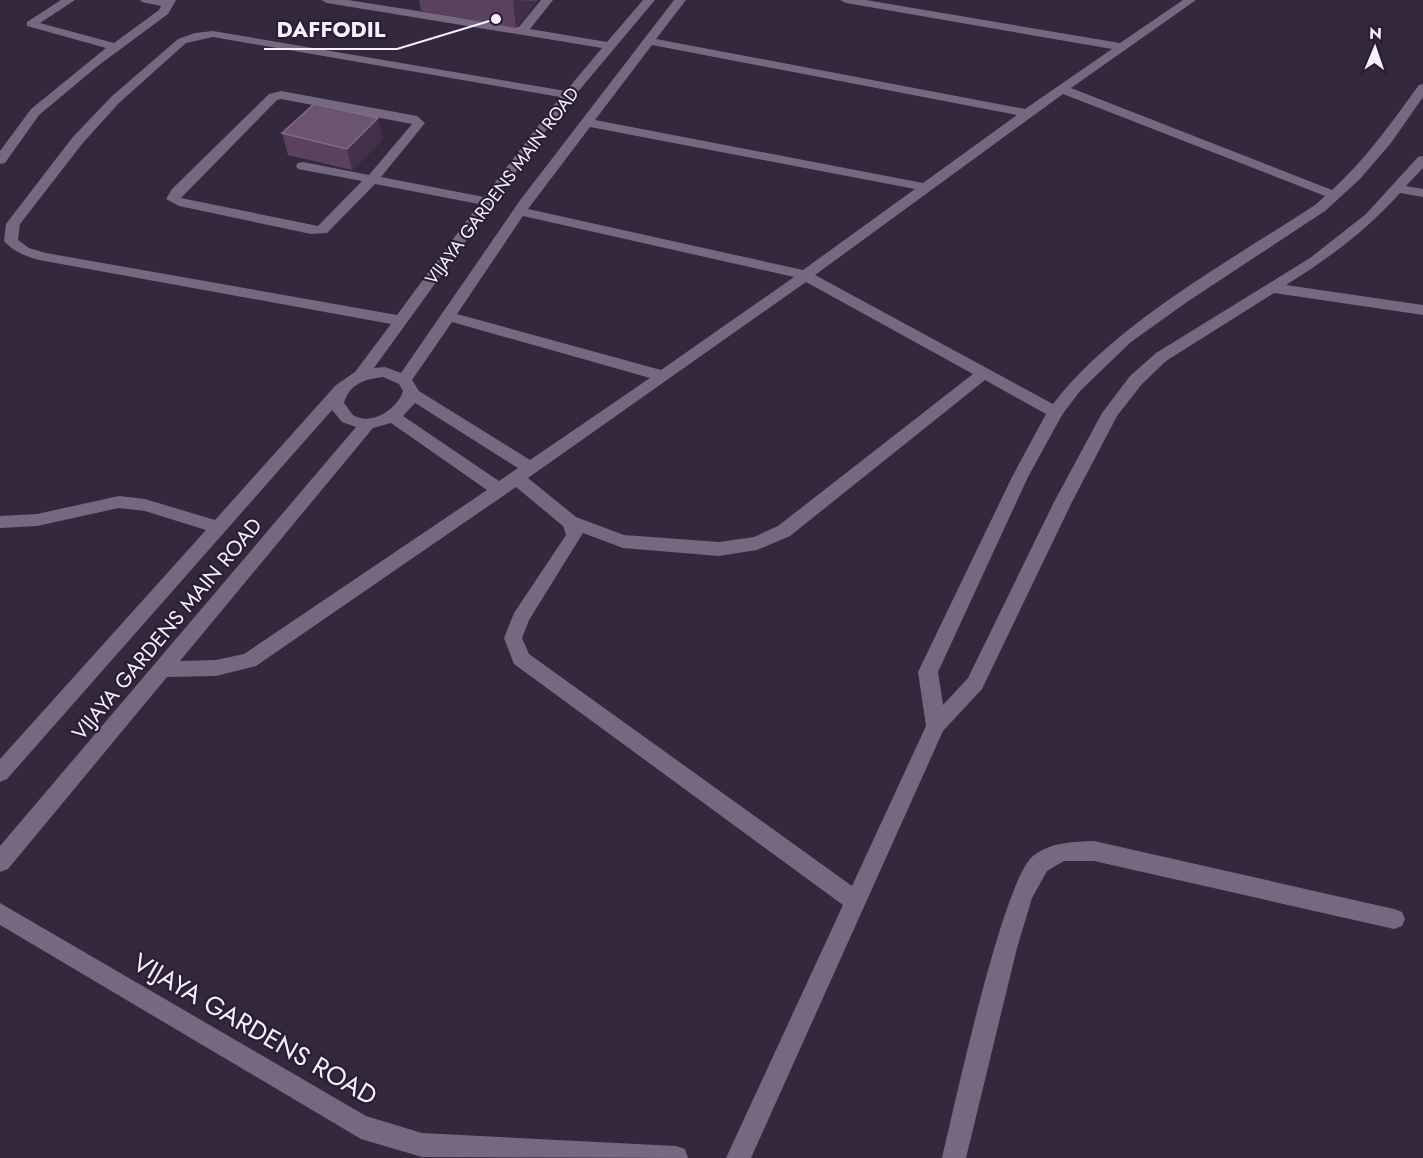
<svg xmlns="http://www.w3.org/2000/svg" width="1423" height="1158" font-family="Jost,sans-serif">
	<rect width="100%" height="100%" fill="#34283d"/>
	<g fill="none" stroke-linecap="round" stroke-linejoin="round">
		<!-- street -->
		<path fill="#756880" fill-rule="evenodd" d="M 61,0 L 75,0 L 40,23 L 114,43 L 159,10 L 161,6 L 142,2 L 140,0 L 176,0 L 168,14 L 99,65 L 39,115 L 5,163 L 0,164 L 0,151 L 31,109 L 106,48 L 27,26 L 27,22 Z
			M 321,0 L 348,0 L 519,27 L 541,0 L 553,0 L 530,29 L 607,42 L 643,0 L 655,0 L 550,125 L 374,368 L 385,367 L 401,373 L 521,199 L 674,0 L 686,0 L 656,39 L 1025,109 L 1112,49 L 846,3 L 840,0 L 866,0 L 1120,43 L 1183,0 L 1196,0 L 1071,88 L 1332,190 C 1366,159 1392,122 1419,85 L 1423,84 L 1423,97 L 1391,143 L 1360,179 L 1325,211 L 1187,302 L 1131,342 L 1080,391 L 1062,415 L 1028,477 L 938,672 L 943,705 L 968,678 L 1054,502 L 1102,413 L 1130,376 L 1156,353 L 1310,258 L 1366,214 L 1418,157 L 1423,156 L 1423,168 L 1406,186 L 1423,189 L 1423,197 L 1400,193 C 1367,230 1328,259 1286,285 L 1423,305 L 1423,315 L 1274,293 L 1166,361 L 1142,384 L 1117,416 L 1072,502 L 982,689 L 943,731 L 751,1158 L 726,1158 L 843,905 L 514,664 L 504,638 L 514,613 L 566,535 L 563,526 L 516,487 L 256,666 L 216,676 L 167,677 L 8,869 L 0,872 L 0,846 L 356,427 L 342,422 L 332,410 L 7,779 L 0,782 L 0,759 L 206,530 L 145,511 L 119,508 L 37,526 L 0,528 L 0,516 L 37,514 L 119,496 L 145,499 L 215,520 L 336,385 L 355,372 L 391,324 L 39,260 C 25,256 14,252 4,241 L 6,224 L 72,138 L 111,97 L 178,39 L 195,33 L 213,31 L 566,91 L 602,48 L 327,3 ZM 213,37 L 560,97 L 484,197 L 381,177 L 425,123 L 417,116 L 281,91 L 269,94 L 172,189 L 166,199 L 179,206 L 311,234 L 327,233 L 375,184 L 479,204 L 397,315 L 46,253 L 29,248 L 18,240 L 20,224 L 82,144 L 119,103 L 186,43 ZM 652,45 L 1017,115 L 923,183 L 595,120 ZM 1063,94 L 1325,196 L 1315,205 C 1230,261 1115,323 1053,404 L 815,275 ZM 281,99 L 412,124 L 369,175 L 303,162 L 298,163 L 296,166 L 298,169 L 362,181 L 318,226 L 181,198 L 277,100 ZM 590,127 L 915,189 L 803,270 L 528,209 ZM 523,216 L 794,277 L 661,370 L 457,314 ZM 806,282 L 973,374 L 778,526 L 754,537 L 719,542 L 624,535 L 576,517 L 528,478 ZM 452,322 L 650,378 L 530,460 L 419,391 L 412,380 ZM 383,377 L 399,384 L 403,391 C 398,408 372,427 353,415 C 350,412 347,406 344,403 C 349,384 365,379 383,377 ZM 985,380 L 1046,414 L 1012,477 L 918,672 L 926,726 L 852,886 L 529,654 L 522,638 L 529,620 L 583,533 L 623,548 L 719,556 L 757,550 L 790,536 ZM 415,403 L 518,468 L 499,481 L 403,416 ZM 391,423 L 487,490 L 244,654 L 216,660 L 180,661 L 373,428 Z
			M 1094,841 L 1394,909 L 1402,912 L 1405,919 L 1402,926 L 1394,929 L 1094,861 L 1064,861 L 1047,871 L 1032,898 L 1017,948 L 966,1158 L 942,1158 C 954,1108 1003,880 1033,856 C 1051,842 1072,842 1094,841 Z
			M 0,903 L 366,1116 L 422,1133 L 676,1146 L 685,1149 L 688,1158 L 422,1157 L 361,1139 L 0,925 Z"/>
	</g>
	<!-- wall -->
	<path fill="#5a4160" d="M 419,0 L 537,0 L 537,1 L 516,28 L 421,11 Z
		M 282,133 L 383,139 L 352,170 L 288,155 Z"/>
	<!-- shaded-wall -->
	<path fill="#442f4b" d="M 514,0 L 537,1 L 516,28 L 513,1 Z
		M 378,118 L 383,139 L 352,170 L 347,149 Z"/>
	<!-- building -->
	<path fill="#6b5471" stroke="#816c87" stroke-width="1.5" d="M 314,104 L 378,118 L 347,149 L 282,133 Z"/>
	<g text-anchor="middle" stroke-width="4.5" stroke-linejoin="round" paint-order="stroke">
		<!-- far-street labels -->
		<g font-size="18" fill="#f7f0fe" stroke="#2a1e32">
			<text transform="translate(502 186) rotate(-53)" y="6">VIJAYA GARDENS MAIN ROAD</text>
		</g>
		<!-- street labels -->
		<g font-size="21" fill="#f7f0fe" stroke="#2a1e32">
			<text transform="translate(167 629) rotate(-50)" y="7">VIJAYA GARDENS MAIN ROAD</text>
		</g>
		<!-- near-street labels -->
		<g font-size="26" fill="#f7f0fe" stroke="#2a1e32">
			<text transform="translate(255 1029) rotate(30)" y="9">VIJAYA GARDENS ROAD</text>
		</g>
	</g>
	<!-- callouts -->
	<path fill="none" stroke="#f7f0fe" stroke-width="2" d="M496 19L397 49H264"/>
	<circle fill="#f7f0fe" stroke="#2a1e32" stroke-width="2" cx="496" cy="19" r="6"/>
	<g font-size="22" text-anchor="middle" font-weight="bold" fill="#f7f0fe" stroke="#2a1e32" stroke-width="4.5" stroke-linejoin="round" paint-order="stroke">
		<text x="331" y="37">DAFFODIL</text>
	</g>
	<!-- north arrow -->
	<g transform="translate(1375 48) rotate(2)" stroke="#2a1e32" stroke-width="4.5" paint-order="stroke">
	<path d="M0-4.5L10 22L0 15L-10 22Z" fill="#f7f0fe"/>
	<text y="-9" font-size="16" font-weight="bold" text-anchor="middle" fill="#f7f0fe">N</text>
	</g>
</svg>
